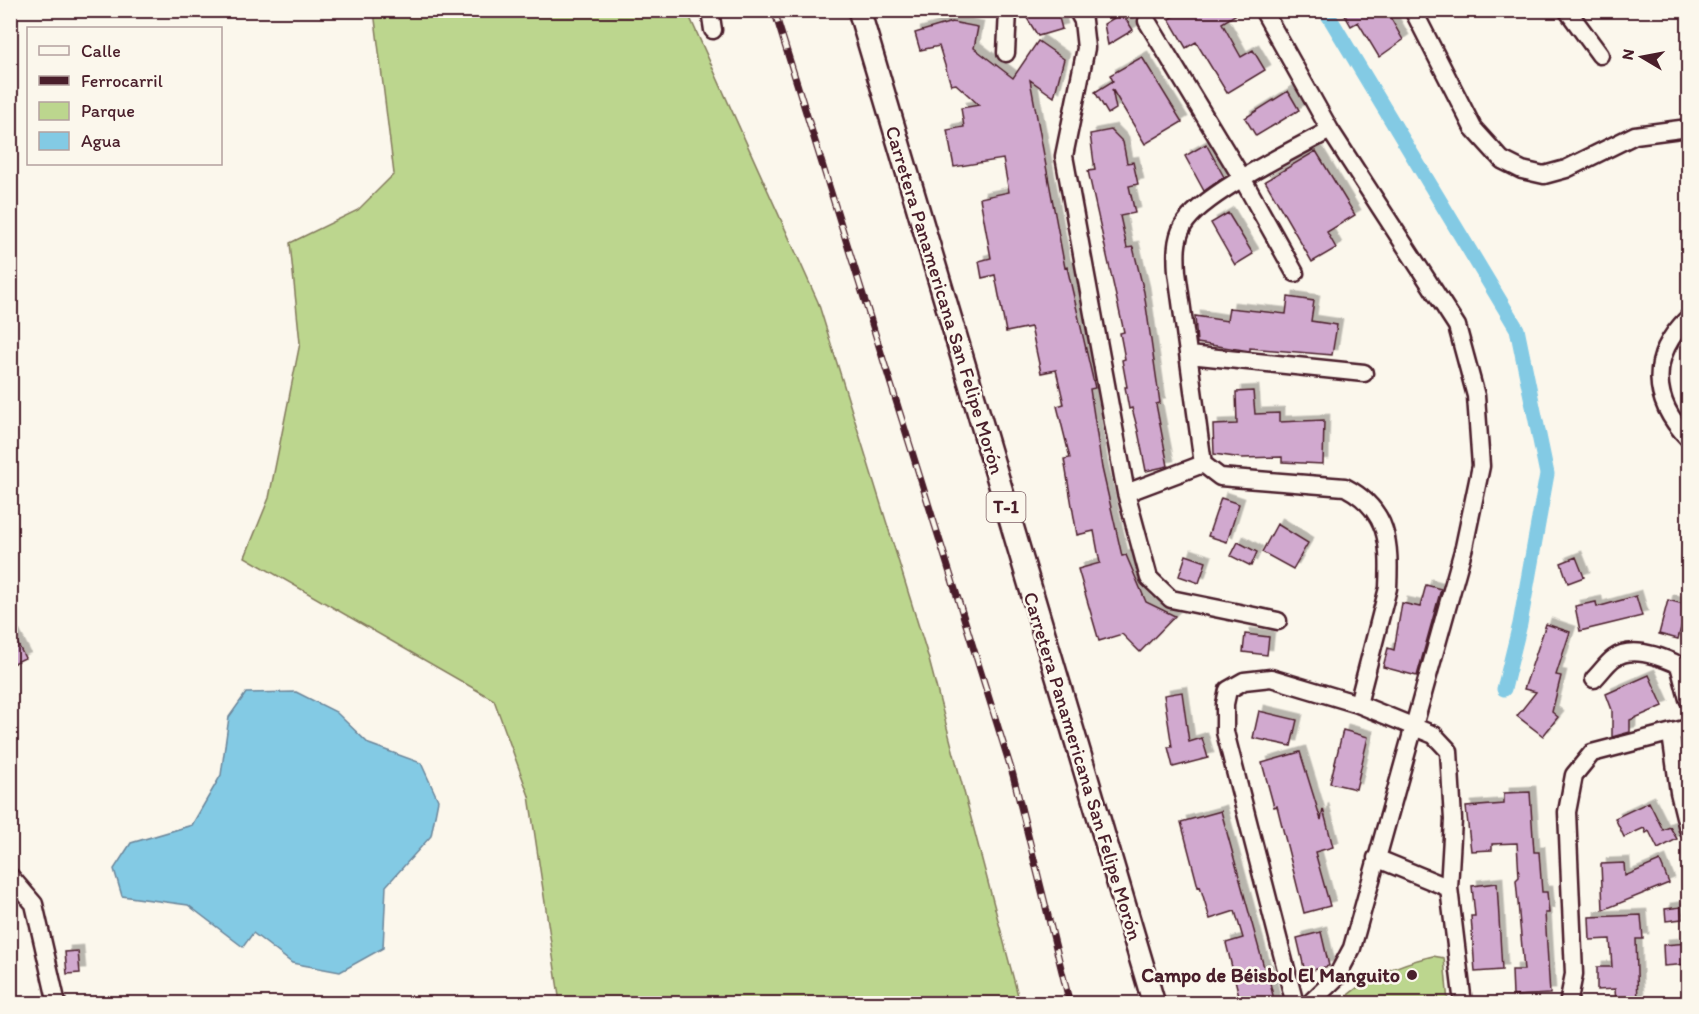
<svg xmlns="http://www.w3.org/2000/svg" width="1699" height="1014" font-family="Itim,sans-serif">
	<defs>
		<filter id="shadow"><feDropShadow dx="5.5" dy="-5.5" stdDeviation="0" flood-color="#0004"/></filter>
	</defs>
	<rect width="100%" height="100%" fill="#fbf7ec"/>
	<filter id="ink" filterUnits="userSpaceOnUse"><feTurbulence type="fractalNoise" baseFrequency=".0167" numOctaves="2"/><feDisplacementMap in="SourceGraphic" scale="12" xChannelSelector="R" yChannelSelector="G"/><feConvolveMatrix kernelMatrix="1 2 1 2 8 2 1 2 1" color-interpolation-filters="sRGB"/></filter>
	<g filter="url(#ink)">
		<!-- green -->
		<path fill="#bcd68e" stroke="#837a5c" stroke-width="1.5" d="M 374,11 L 687,11 L 818,302 L 928,656 L 1020,1003 L 560,1003 L 529,796 L 494,700 L 245,557 L 269,498 L 300,343 L 290,243 L 358,210 L 394,174 Z
			M 1433,956 L 1444,958 L 1448,1003 L 1339,1003 C 1365,977 1398,964 1433,956 Z"/>
		<!-- water -->
		<path fill="#83cae4" stroke="#6c869a" stroke-width="1.5" d="M 296,692 L 336,712 L 369,744 L 421,763 L 438,800 L 431,836 L 386,886 L 383,948 L 340,972 L 292,963 L 253,933 L 243,947 L 188,905 L 122,896 L 114,869 L 131,843 L 192,825 L 221,775 L 229,717 L 246,693 Z"/>
		<g fill="none" stroke-linecap="round" stroke-linejoin="round">
			<!-- canal -->
			<path stroke="#83cae4" stroke-width="15" d="M 1325,10 L 1517,329 L 1547,474 L 1520,624 L 1504,689"/>
		</g>
		<!-- building -->
		<path fill="#d1a9cf" stroke="#4a1f2b" stroke-width="1.5" filter="url(#shadow)" d="M 1022,10 L 1057,10 L 1062,29 L 1038,36 Z
			M 1175,10 L 1243,10 L 1222,23 L 1241,57 L 1253,50 L 1265,70 L 1227,93 L 1196,42 L 1186,48 L 1169,19 L 1177,14 Z
			M 1342,10 L 1386,10 L 1403,40 L 1379,57 L 1358,22 L 1351,26 Z
			M 1122,13 L 1133,30 L 1108,45 L 1104,24 Z
			M 952,22 L 978,27 L 974,48 L 1013,78 L 1038,41 L 1064,59 L 1054,97 L 1030,80 L 1065,268 L 1067,267 L 1095,388 L 1090,389 L 1102,468 L 1122,556 L 1126,555 L 1146,602 L 1175,616 L 1140,652 L 1122,634 L 1099,641 L 1078,569 L 1100,563 L 1094,531 L 1077,535 L 1064,459 L 1070,458 L 1057,406 L 1064,404 L 1056,370 L 1041,373 L 1031,327 L 1006,332 L 995,275 L 982,278 L 979,261 L 991,258 L 980,198 L 1009,192 L 1003,159 L 954,167 L 947,130 L 964,127 L 961,108 L 979,105 L 956,84 L 951,85 L 939,46 L 920,50 L 915,33 Z
			M 1142,57 L 1182,122 L 1145,144 L 1112,89 L 1116,109 L 1108,114 L 1095,92 L 1113,81 L 1110,75 Z
			M 1288,91 L 1299,110 L 1256,136 L 1245,118 Z
			M 1111,130 L 1123,142 L 1127,163 L 1133,162 L 1138,184 L 1129,186 L 1135,213 L 1120,216 L 1127,248 L 1133,247 L 1144,292 L 1160,403 L 1156,404 L 1168,466 L 1146,471 L 1138,431 L 1132,408 L 1129,409 L 1125,387 L 1127,387 L 1122,360 L 1125,359 L 1120,333 L 1124,332 L 1088,171 L 1095,170 L 1090,134 Z
			M 1206,144 L 1224,177 L 1204,191 L 1185,156 Z
			M 1316,151 L 1355,215 L 1327,232 L 1336,248 L 1312,262 L 1265,181 Z
			M 1228,213 L 1253,254 L 1235,265 L 1211,223 Z
			M 1288,297 L 1314,301 L 1311,321 L 1337,325 L 1332,355 L 1250,348 L 1250,351 L 1197,343 L 1195,316 L 1227,321 L 1229,308 L 1286,314 Z
			M 1253,391 L 1255,414 L 1279,413 L 1279,422 L 1324,420 L 1323,464 L 1282,462 L 1282,457 L 1242,458 L 1214,454 L 1213,425 L 1237,424 L 1236,392 Z
			M 1221,498 L 1239,504 L 1227,542 L 1208,536 Z
			M 1277,524 L 1308,543 L 1293,569 L 1262,552 Z
			M 1238,542 L 1257,552 L 1251,566 L 1231,556 Z
			M 1186,555 L 1206,562 L 1199,583 L 1179,576 Z
			M 1576,557 L 1584,577 L 1568,583 L 1561,563 Z
			M 1426,585 L 1441,589 L 1417,676 L 1383,667 L 1388,648 L 1394,650 L 1402,603 L 1420,607 Z
			M 1636,596 L 1642,616 L 1580,631 L 1575,606 L 1596,602 L 1597,607 Z
			M 1668,600 L 1687,605 L 1678,639 L 1659,634 Z
			M 1546,624 L 1570,632 L 1556,675 L 1561,676 L 1552,712 L 1558,717 L 1543,736 L 1517,716 L 1536,692 L 1524,689 Z
			M 10,629 L 25,658 L 10,665 Z
			M 1245,634 L 1269,637 L 1267,655 L 1243,652 Z
			M 1649,675 L 1663,706 L 1630,720 L 1630,732 L 1612,737 L 1612,710 L 1606,694 Z
			M 1182,692 L 1189,742 L 1202,738 L 1208,758 L 1173,767 L 1168,747 L 1172,747 L 1164,695 Z
			M 1259,711 L 1297,720 L 1291,746 L 1253,738 Z
			M 1343,730 L 1368,737 L 1356,789 L 1330,783 Z
			M 1300,752 L 1321,820 L 1323,809 L 1333,847 L 1315,852 L 1330,906 L 1304,913 L 1277,806 L 1274,807 L 1262,763 Z
			M 1530,792 L 1534,852 L 1539,852 L 1542,892 L 1547,892 L 1549,913 L 1545,913 L 1550,994 L 1513,996 L 1512,970 L 1524,970 L 1516,880 L 1519,877 L 1517,843 L 1492,844 L 1492,850 L 1471,851 L 1466,807 L 1504,804 L 1504,793 Z
			M 1649,802 L 1663,830 L 1670,827 L 1677,839 L 1658,849 L 1649,831 L 1646,833 L 1644,828 L 1624,837 L 1615,818 Z
			M 1221,811 L 1265,971 L 1267,970 L 1275,1004 L 1241,1004 L 1226,943 L 1243,938 L 1235,911 L 1210,919 L 1200,886 L 1198,887 L 1181,822 Z
			M 1660,861 L 1669,883 L 1603,910 L 1601,864 L 1624,863 L 1625,876 Z
			M 1497,883 L 1502,970 L 1475,972 L 1471,916 L 1475,916 L 1472,886 Z
			M 1681,907 L 1682,919 L 1666,921 L 1665,909 Z
			M 1641,915 L 1643,939 L 1636,939 L 1638,1004 L 1616,1004 L 1615,989 L 1597,990 L 1597,967 L 1612,967 L 1610,939 L 1590,940 L 1589,917 Z
			M 1321,932 L 1329,966 L 1305,972 L 1297,938 Z
			M 1689,943 L 1689,964 L 1664,966 L 1663,945 Z
			M 78,951 L 80,973 L 67,974 L 65,952 Z"/>
		<g fill="none" stroke-linecap="round" stroke-linejoin="round">
			<defs>
				<path id="minor" d="M 710,10 L 713,30
					M 1077,10 L 1083,21 L 1086,48 L 1064,156 L 1126,493 L 1149,578 L 1171,599 L 1278,621
					M 1263,10 L 1330,130 L 1457,326 L 1476,396 L 1481,466 L 1464,547 L 1352,948 L 1336,978 L 1309,1004
					M 1413,10 L 1473,128 L 1502,160 L 1522,170 L 1544,175 L 1566,169 L 1635,135 L 1688,128
					M 1567,10 L 1600,55
					M 1147,21 L 1242,178 L 1295,273
					M 1006,53 L 1008,10
					M 1688,318 C 1649,356 1651,400 1688,438
					M 1189,355 L 1364,373
					M 1203,464 L 1177,272 C 1176,257 1175,240 1183,226 C 1200,195 1297,148 1330,130
					M 1126,493 L 1203,464 L 1220,477 L 1345,487 C 1389,510 1390,543 1388,588 L 1358,704
					M 1594,679 C 1601,672 1607,663 1614,658 C 1632,645 1662,657 1679,665 L 1688,699
					M 1671,734 L 1679,792 L 1688,829
					M 1376,858 L 1449,888 L 1463,1004
					M 10,876 L 34,904 L 57,1004
					M 1295,1004 L 1225,732 L 1225,704 L 1228,690 L 1244,681 L 1271,678 L 1358,704 L 1434,735 L 1449,751 L 1453,820 L 1449,888
					M 1568,1004 L 1574,974 L 1567,812 L 1574,775 L 1592,753 L 1688,728"/>
				<path id="major" d="M 859,10 L 1154,1004"/>
			</defs>
			<!-- minor casing -->
			<use href="#minor" stroke="#4a1f2b" stroke-width="21"/>
			<!-- major casing -->
			<use href="#major" stroke="#4a1f2b" stroke-width="26"/>
			<!-- minor -->
			<use href="#minor" stroke="#fbf7ec" stroke-width="16"/>
			<!-- major -->
			<use href="#major" stroke="#fbf7ec" stroke-width="21"/>
			<defs>
				<path id="rail" d="M 774,10 L 1013,775 L 1070,1004"/>
			</defs>
			<!-- rail casing -->
			<use href="#rail" stroke="#4a1f2b" stroke-width="7"/>
			<!-- rail -->
			<use href="#rail" stroke="#fbf7ec" stroke-width="4.5" stroke-dasharray="14" stroke-linecap="butt"/>
		</g>
	</g>
	<!-- markers -->
	<circle fill="#4a1f2b" stroke="#fbf7ec" stroke-width="2" cx="1412" cy="975" r="6"/>
	<g text-anchor="middle" stroke-width="5" stroke-linejoin="round" paint-order="stroke">
		<!-- shield labels -->
		<rect fill="#fbf7ec" stroke="#7f6065" stroke-width="1.5" x="986.5" y="492" width="39" height="30" rx="4.5"/>
		<g font-size="18" font-weight="bold" fill="#4a1f2b">
			<text x="1006" y="513">T-1</text>
		</g>
		<!-- street labels -->
		<g font-size="20" fill="#4a1f2b" stroke="#fbf7ec">
			<text transform="translate(945 300) rotate(73)" y="7">Carretera Panamericana San Felipe Morón</text>
			<text transform="translate(1083 766) rotate(73)" y="7">Carretera Panamericana San Felipe Morón</text>
		</g>
		<!-- poi labels -->
		<g font-size="20" font-weight="bold" fill="#4a1f2b" stroke="#fbf7ec" text-anchor="end">
			<text x="1400" y="982">Campo de Béisbol El Manguito</text>
		</g>
	</g>
	<!-- margin -->
	<rect width="1699" height="1014" fill="none" stroke="#fbf7ec" stroke-width="36"/>
	<rect x="18" y="18" width="1663" height="978" fill="none" stroke="#4a1f2b" stroke-width="2" filter="url(#ink)"/>
	<!-- legend -->
	<rect x="27" y="27" width="195" height="138" fill="#fbf7ec" stroke="#b4a19f" stroke-width="1.5"/>
	<rect x="39" y="46" width="30" height="9" fill="#fbf7ec" stroke="#b4a19f" stroke-width="1.5"/>
	<text x="81" y="57" font-size="18" fill="#4a1f2b">Calle</text>
	<rect x="39" y="76" width="30" height="9" fill="#4a1f2b" stroke="#b4a19f" stroke-width="1.5"/>
	<text x="81" y="87" font-size="18" fill="#4a1f2b">Ferrocarril</text>
	<rect x="39" y="102" width="30" height="18" fill="#bcd68e" stroke="#b4a19f" stroke-width="1.5"/>
	<text x="81" y="117" font-size="18" fill="#4a1f2b">Parque</text>
	<rect x="39" y="132" width="30" height="18" fill="#83cae4" stroke="#b4a19f" stroke-width="1.5"/>
	<text x="81" y="147" font-size="18" fill="#4a1f2b">Agua</text>
	<!-- north arrow -->
	<g transform="translate(1642 57) rotate(280)" stroke="#fbf7ec" stroke-width="4.5" paint-order="stroke">
	<path d="M0-4.5L10 22L0 15L-10 22Z" fill="#4a1f2b"/>
	<text y="-9" font-size="16" font-weight="bold" text-anchor="middle" fill="#4a1f2b">N</text>
	</g>
</svg>
